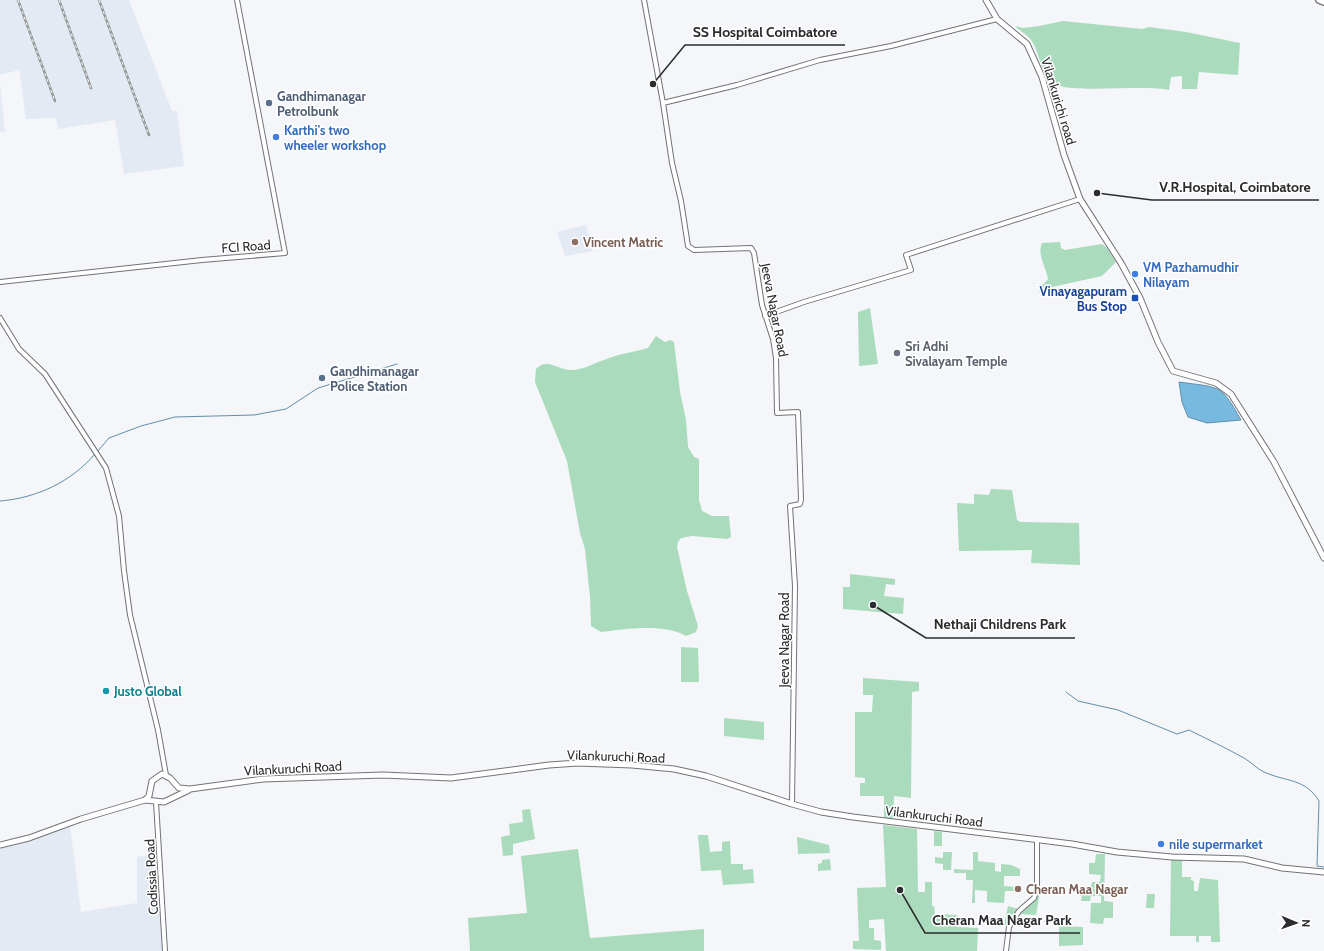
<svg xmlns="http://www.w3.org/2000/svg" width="1324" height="951" font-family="Cabin,sans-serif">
	<rect width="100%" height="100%" fill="#f4f6f9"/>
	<!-- built -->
	<path fill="#e3eaf4" d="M 0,0 L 129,0 L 172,111 L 177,111 L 184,166 L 124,174 L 115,120 L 58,129 L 56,118 L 26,119 L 19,70 L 0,75 Z
		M 0,82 L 5,132 L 0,132 Z
		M 586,225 L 593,251 L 565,256 L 557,232 Z
		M 70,826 L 81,912 L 137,903 L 137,857 L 156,854 L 163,951 L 0,951 L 0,847 L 25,841 Z"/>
	<!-- green -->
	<path fill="#a9dbbc" d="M 1063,21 L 1142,29 L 1149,27 L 1186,32 L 1240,43 L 1238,75 L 1199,72 L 1197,89 L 1182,89 L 1182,76 L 1171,77 L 1169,90 C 1145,84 1064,95 1051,82 C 1041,73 1040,55 1033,43 C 1029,35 1021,32 1015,26 L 1023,28 L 1039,26 Z
		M 1060,242 L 1061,248 L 1065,250 L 1102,244 L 1107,248 L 1116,262 L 1102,276 L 1052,287 L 1039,292 L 1039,285 L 1044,284 L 1048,279 C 1046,267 1037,255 1042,243 Z
		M 870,308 L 878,364 L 859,366 L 858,312 Z
		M 656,336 L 665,342 L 670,340 L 674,342 L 680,392 L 686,420 L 688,447 L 694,457 L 699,459 L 699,500 L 702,511 L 712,516 L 729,516 L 731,537 L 727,539 L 692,536 L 681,538 L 678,542 L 677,547 L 687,591 L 698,626 L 696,632 L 686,636 C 665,623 624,629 601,632 L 591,626 L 590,597 L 585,549 L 580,533 L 567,461 L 535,382 L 536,369 C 547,357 558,370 572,370 C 583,370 594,363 604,360 C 618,354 634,352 648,348 Z
		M 991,489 L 1012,490 L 1017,520 L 1020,522 L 1079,523 L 1080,565 L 1031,563 L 1032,550 L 959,551 L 957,503 L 974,504 L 974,494 L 989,495 Z
		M 850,574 L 895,579 L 895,585 L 886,584 L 884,596 L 904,598 L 903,614 L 843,609 L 843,587 L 850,587 Z
		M 681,647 L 698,648 L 699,682 L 681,682 Z
		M 863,678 L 919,682 L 919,691 L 912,692 L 911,798 L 894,796 L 893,820 L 884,819 L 884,796 L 860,796 L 860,783 L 865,783 L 865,778 L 855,777 L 855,712 L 872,712 L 873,695 L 863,695 Z
		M 724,718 L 764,722 L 764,740 L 724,736 Z
		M 530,809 L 535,839 L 513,844 L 513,855 L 503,856 L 501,837 L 510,835 L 509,824 L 523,822 L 522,810 Z
		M 883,825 L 917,829 L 918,892 L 925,892 L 925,882 L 932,882 L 932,906 L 934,906 L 935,914 L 957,915 L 957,927 L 978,928 L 977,951 L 886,951 L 884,919 L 869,920 L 869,928 L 874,928 L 874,940 L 881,941 L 881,950 L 853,949 L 853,941 L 859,941 L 857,888 L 886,887 Z
		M 934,831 L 942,832 L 942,846 L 934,846 Z
		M 698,835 L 708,835 L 710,852 L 722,851 L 722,842 L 730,841 L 731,864 L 743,864 L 743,870 L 753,869 L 754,883 L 723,885 L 721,870 L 701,871 Z
		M 797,837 L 829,845 L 830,853 L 798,854 Z
		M 578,849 L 590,938 L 704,929 L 704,951 L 470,951 L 468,918 L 527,913 L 521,856 Z
		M 943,852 L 952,852 L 951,870 L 943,870 L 943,864 L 935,863 L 935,857 L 943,858 Z
		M 973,852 L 978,852 L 978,861 L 995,863 L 995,871 L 1001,872 L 1001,864 L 1011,865 L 1020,869 L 1020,876 L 1004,876 L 1004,886 L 1016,887 L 1015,891 L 1005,891 L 1004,903 L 987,902 L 987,891 L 975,890 L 975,903 L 972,903 L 973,880 L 966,880 L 966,873 L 954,873 L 954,869 L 973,870 Z
		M 1096,854 L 1105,854 L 1104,901 L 1113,902 L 1113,918 L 1104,918 L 1103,924 L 1090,923 L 1091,903 L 1101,903 L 1101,896 L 1091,896 L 1090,901 L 1081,901 L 1082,895 L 1089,895 L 1089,892 L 1082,891 L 1082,886 L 1091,886 L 1092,882 L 1100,882 L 1101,875 L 1089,874 L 1089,863 L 1095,863 Z
		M 830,859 L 831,870 L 818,871 L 818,864 L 822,863 L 822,860 Z
		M 1171,860 L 1182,860 L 1182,877 L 1191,877 L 1191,880 L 1194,881 L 1194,891 L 1198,891 L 1200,878 L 1218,880 L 1220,942 L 1211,942 L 1211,936 L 1199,936 L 1199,942 L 1196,942 L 1196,936 L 1170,936 Z
		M 1037,892 L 1040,892 L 1036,915 L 1019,914 Z
		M 1147,894 L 1155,894 L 1154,908 L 1146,908 Z
		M 1008,906 L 1018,909 L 1008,925 L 1004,925 Z
		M 1059,926 L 1083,927 L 1083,945 L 1059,946 Z"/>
	<!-- water -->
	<path fill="#78b9e0" stroke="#618fab" d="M 1179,382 C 1219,388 1220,382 1241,420 L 1207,423 L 1188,417 L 1182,402 Z"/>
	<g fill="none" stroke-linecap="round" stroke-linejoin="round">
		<!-- stream -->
		<path stroke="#618fab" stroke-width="1" d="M 97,452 L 109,438 L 141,426 L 175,417 L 254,415 L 286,409 L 318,388 L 397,364
			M 0,501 C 37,498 71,482 95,454
			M 1066,692 L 1078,701 L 1118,710 L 1177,734 L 1189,730 C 1207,739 1226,748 1244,758 C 1251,762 1257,769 1264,772 C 1286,782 1305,778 1319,801 L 1317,866 L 1324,867"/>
		<defs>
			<path id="tertiary" d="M 644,0 L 663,103 L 672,163 L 681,201 L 688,246 L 694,250 L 751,248 L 754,253 L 762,305 L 773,339 L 776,358 L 777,413 L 798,412 L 801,499 L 800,504 L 790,506 L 795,586 L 792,804
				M 663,103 L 737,85 L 820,60 L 891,46 L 997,19
				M 0,282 L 202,260 L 285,253 L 237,0
				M 765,316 L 804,302 L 911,270 L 906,255 L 1080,199
				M 0,318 L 19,349 L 45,374 L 106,468 L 119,516 L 124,571 L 130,615 L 158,730 L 166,775
				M 156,802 L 165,951
				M 1006,951 L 1009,927 L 1019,911 L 1034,898 L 1037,888 L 1037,840"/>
			<path id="secondary" d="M 986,0 L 997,19 L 1027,44 L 1042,77 L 1064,155 L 1080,199 L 1121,263 L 1140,298 L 1158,342 L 1173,371 L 1216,383 L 1231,394 L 1274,462 L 1324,558
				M 145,800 L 164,802 L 189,790
				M 0,845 L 29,838 L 81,819 L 145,800 L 149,796 L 152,781 L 162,774 L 170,778 L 179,788 L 190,789 L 263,779 L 383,775 L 451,778 L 549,765 L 578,763 L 632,765 L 674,769 L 706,776 L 792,804 L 821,812 L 853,817 L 1072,844 L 1117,852 L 1172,857 L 1244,859 L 1282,868 L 1324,872"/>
			<path id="trunk" d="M 1319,0 L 1324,2"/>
		</defs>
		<!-- tertiary casing -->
		<use href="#tertiary" stroke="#717376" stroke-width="6"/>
		<!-- secondary casing -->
		<use href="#secondary" stroke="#717376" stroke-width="7"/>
		<!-- trunk casing -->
		<use href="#trunk" stroke="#717376" stroke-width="8"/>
		<!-- tertiary -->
		<use href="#tertiary" stroke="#fff" stroke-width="4"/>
		<!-- secondary -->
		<use href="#secondary" stroke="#fff" stroke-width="5"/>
		<!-- trunk -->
		<use href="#trunk" stroke="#fff" stroke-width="5.5"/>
		<defs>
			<path id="rail" d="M 18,0 L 55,101
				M 59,0 L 91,88
				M 99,0 L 149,135"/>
		</defs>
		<!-- rail casing -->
		<use href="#rail" stroke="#949699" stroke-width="2.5"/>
		<!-- rail -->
		<use href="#rail" stroke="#fff" stroke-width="1" stroke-dasharray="3" stroke-linecap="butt"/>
	</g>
	<!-- markers -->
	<g fill="#5c6f8a" stroke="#fff" stroke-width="1.5">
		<circle cx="269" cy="103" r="4"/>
		<circle cx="322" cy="378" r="4"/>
	</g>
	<g fill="#3f7fe0" stroke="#fff" stroke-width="1.5">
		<circle cx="276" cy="137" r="4"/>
		<circle cx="1135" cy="274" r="4"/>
		<circle cx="1161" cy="844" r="4"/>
	</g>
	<g fill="#8d6e63" stroke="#fff" stroke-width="1.5">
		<circle cx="575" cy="242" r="4"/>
		<circle cx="1018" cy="889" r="4"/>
	</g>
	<rect fill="#1a4fb4" stroke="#fff" stroke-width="1.5" x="1131" y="294" width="8" height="8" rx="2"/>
	<circle fill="#6b7280" stroke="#fff" stroke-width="1.5" cx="897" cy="353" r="4"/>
	<circle fill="#0f9aa8" stroke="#fff" stroke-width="1.5" cx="106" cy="691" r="4"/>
	<g text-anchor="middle" stroke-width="3" stroke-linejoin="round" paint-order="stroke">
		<!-- service labels -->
		<g font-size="13" font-weight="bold" fill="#4e5e75" stroke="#fff" text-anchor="start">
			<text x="277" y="101">Gandhimanagar<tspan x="277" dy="15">Petrolbunk</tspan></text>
			<text x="330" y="376">Gandhimanagar<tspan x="330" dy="15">Police Station</tspan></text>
		</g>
		<!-- street labels -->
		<g font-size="13" fill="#2b2c2e" stroke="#fff">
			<text transform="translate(1059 101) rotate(73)" y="5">Vilankurichi road</text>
			<text transform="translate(246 246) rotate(-4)" y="5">FCI Road</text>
			<text transform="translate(775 310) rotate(79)" y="5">Jeeva Nagar Road</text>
			<text transform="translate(784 640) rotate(-90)" y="5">Jeeva Nagar Road</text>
			<text transform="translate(616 756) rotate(2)" y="5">Vilankuruchi Road</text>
			<text transform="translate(293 768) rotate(-3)" y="5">Vilankuruchi Road</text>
			<text transform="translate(934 816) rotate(7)" y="5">Vilankuruchi Road</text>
			<text transform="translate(151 877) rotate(-93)" y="5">Codissia Road</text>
		</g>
		<!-- shop labels -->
		<g font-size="13" font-weight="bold" fill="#366cbe" stroke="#fff" text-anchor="start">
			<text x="284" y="135">Karthi's two<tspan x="284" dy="15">wheeler workshop</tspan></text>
			<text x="1143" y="272">VM Pazhamudhir<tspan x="1143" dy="15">Nilayam</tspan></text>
			<text x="1169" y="849">nile supermarket</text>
		</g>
		<!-- education labels -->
		<g font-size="13" font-weight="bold" fill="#785e54" stroke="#fff" text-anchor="start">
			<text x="583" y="247">Vincent Matric</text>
			<text x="1026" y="894">Cheran Maa Nagar</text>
		</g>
		<!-- transit labels -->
		<g font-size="13" font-weight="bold" fill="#164399" stroke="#fff" text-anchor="end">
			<text x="1127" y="296">Vinayagapuram<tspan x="1127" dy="15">Bus Stop</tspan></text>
		</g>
		<!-- worship labels -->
		<g font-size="13" font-weight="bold" fill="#5b616d" stroke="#fff" text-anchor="start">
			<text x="905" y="351">Sri Adhi<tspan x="905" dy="15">Sivalayam Temple</tspan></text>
		</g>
		<!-- culture labels -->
		<g font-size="13" font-weight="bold" fill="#0d838f" stroke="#fff" text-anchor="start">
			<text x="114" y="696">Justo Global</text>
		</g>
	</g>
	<!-- callouts -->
	<path fill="none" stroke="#2b2c2e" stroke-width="1.5" d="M653 84L685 45H845M1097 193L1152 200H1319M873 605L926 638H1075M900 890L925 933H1080"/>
	<g fill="#2b2c2e" stroke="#fff" stroke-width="1.5">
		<circle cx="653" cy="84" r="4"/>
		<circle cx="1097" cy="193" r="4"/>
		<circle cx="873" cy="605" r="4"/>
		<circle cx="900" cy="890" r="4"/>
	</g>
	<g font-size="14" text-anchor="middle" font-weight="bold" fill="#2b2c2e" stroke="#fff" stroke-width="3" stroke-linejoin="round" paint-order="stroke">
		<text x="765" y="37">SS Hospital Coimbatore</text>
		<text x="1235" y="192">V.R.Hospital, Coimbatore</text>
		<text x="1000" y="629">Nethaji Childrens Park</text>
		<text x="1002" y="925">Cheran Maa Nagar Park</text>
	</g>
	<!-- north arrow -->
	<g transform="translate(1296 923) rotate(92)" stroke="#ffffff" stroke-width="3" paint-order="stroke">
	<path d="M0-3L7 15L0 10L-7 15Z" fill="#2b2c2e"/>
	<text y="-6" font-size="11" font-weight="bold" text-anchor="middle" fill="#2b2c2e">N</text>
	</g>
</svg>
